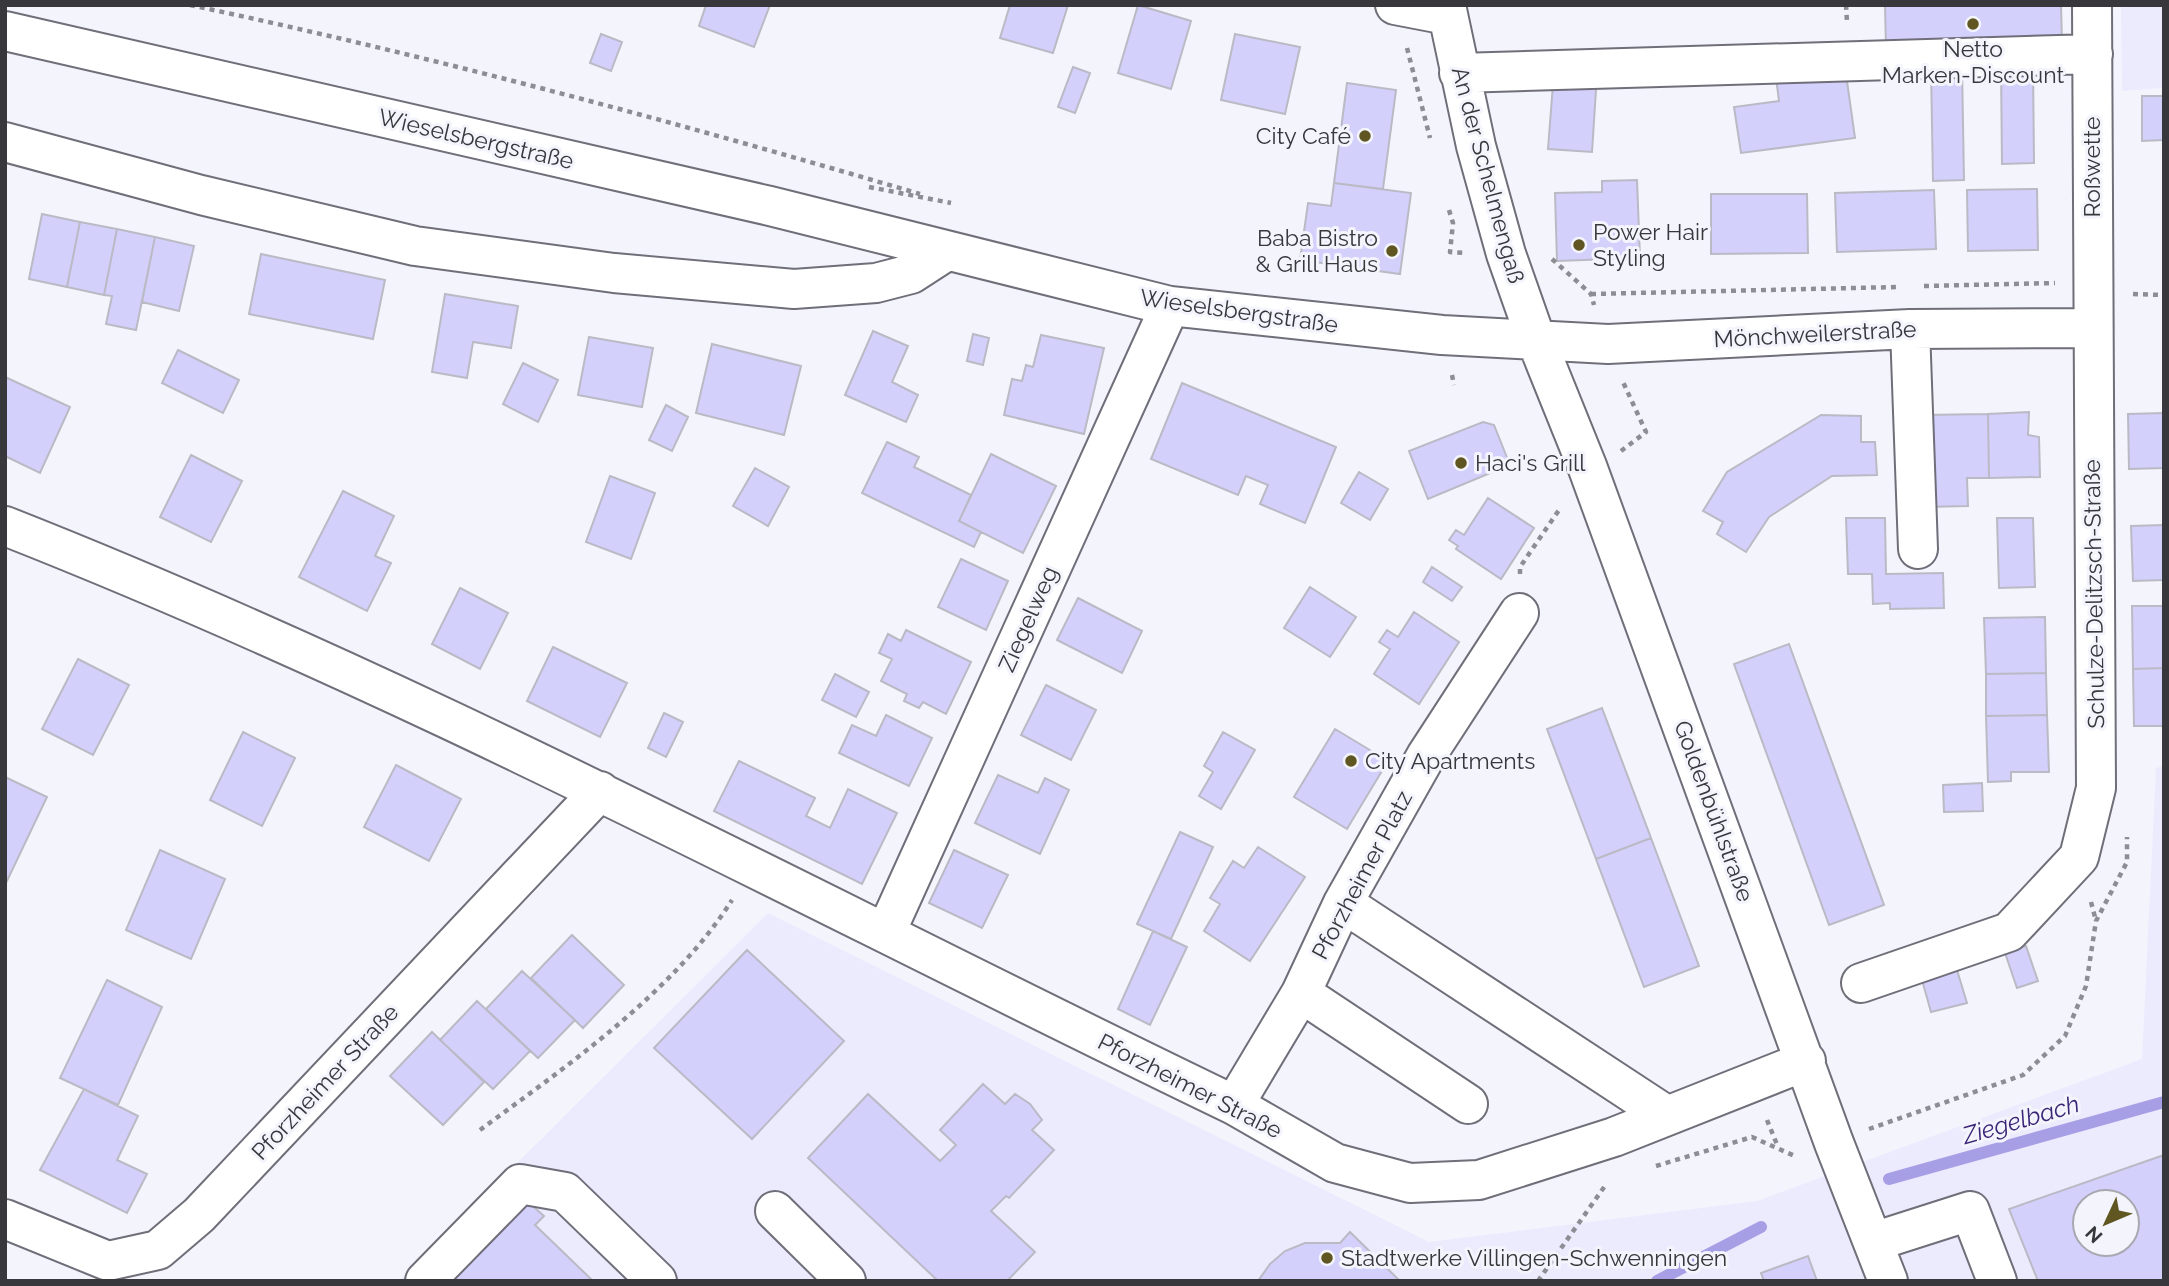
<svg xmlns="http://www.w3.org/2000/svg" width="2169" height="1286" font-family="Raleway,sans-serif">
	<rect width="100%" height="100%" fill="#f4f4fd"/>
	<!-- built -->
	<path fill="#ecebfe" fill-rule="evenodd" d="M 2121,5 L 2164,5 L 2164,88 L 2122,91 Z
		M 2164,766 L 2164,1281 L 399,1281 L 768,913 L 1429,1242 L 1757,1201 L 2142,1059 L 2156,768 ZM 2085,1202 L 2127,1202 L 2127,1244 L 2085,1244 Z"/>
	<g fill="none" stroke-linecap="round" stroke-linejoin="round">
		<!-- stream -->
		<path stroke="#a79fe5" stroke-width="12" d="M 1889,1179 L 2164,1102
			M 1657,1281 L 1761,1227"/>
	</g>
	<!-- building -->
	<path fill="#d3d0fc" stroke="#babac5" stroke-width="2" fill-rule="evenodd" d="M 706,5 L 770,5 L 754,47 L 699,26 Z
		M 1010,5 L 1068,5 L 1053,53 L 1000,38 Z
		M 1138,5 L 1191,21 L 1171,89 L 1118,73 Z
		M 1885,5 L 2061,5 L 2062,44 L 1886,48 Z
		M 601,34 L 622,42 L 611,71 L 590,63 Z
		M 1235,34 L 1300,47 L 1285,114 L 1221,100 Z
		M 2033,65 L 2034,163 L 2002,164 L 2001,66 Z
		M 1073,67 L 1090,73 L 1075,113 L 1058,107 Z
		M 1845,67 L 1855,138 L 1741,153 L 1734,107 L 1779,101 L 1775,70 Z
		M 1962,67 L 1964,180 L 1933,181 L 1931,68 Z
		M 1554,71 L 1597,74 L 1592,152 L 1548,149 Z
		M 1347,83 L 1396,90 L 1383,189 L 1334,183 Z
		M 2142,96 L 2164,96 L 2164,140 L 2142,141 Z
		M 1637,180 L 1640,258 L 1557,261 L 1555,193 L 1602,192 L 1602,181 Z
		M 1334,183 L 1411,193 L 1400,274 L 1300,260 L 1308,203 L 1331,206 Z
		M 2037,189 L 2038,250 L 1968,251 L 1967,190 Z
		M 1934,190 L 1936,249 L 1837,252 L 1835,193 Z
		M 1711,194 L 1807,194 L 1808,253 L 1711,254 Z
		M 42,214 L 80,222 L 67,287 L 29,279 Z
		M 80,222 L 117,229 L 104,295 L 67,287 Z
		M 117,229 L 155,237 L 136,330 L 106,324 L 112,296 L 104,295 Z
		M 155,237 L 194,246 L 179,311 L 142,302 Z
		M 261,254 L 385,280 L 373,339 L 249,314 Z
		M 445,294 L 518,306 L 511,348 L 473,342 L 467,378 L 432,372 Z
		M 873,331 L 908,346 L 892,382 L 918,395 L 906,422 L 845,395 Z
		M 973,334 L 989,338 L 983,365 L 967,361 Z
		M 1041,335 L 1104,348 L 1084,434 L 1004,415 L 1012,379 L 1022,381 L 1026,365 L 1033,367 Z
		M 589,337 L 653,348 L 642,407 L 578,395 Z
		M 712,344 L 801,366 L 784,435 L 696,413 Z
		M 178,350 L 239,380 L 223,413 L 162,383 Z
		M 523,363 L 558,380 L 538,422 L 503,404 Z
		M 5,377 L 70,407 L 40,473 L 5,456 Z
		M 1182,383 L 1336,447 L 1305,523 L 1260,504 L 1268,485 L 1246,476 L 1238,495 L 1151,459 Z
		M 666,405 L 688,417 L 672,451 L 649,440 Z
		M 2029,412 L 2028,435 L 2039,437 L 2040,477 L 1989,478 L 1988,414 Z
		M 2164,413 L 2164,468 L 2129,469 L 2128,414 Z
		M 1988,414 L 1989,478 L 1967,478 L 1968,506 L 1925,507 L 1923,415 Z
		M 1821,415 L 1861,416 L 1861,442 L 1875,442 L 1877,475 L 1832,476 L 1769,517 L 1746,552 L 1717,534 L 1723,522 L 1703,511 L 1727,472 Z
		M 1483,422 L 1494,425 L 1508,460 L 1507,466 L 1428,499 L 1409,451 Z
		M 887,442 L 919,457 L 914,467 L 971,495 L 959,521 L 981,532 L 974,547 L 862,493 Z
		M 991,454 L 1056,486 L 1023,553 L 959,521 Z
		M 191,455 L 242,481 L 211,542 L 160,517 Z
		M 755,468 L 789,487 L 768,526 L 733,506 Z
		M 1359,472 L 1388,489 L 1370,520 L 1341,503 Z
		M 610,476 L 655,493 L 631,559 L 586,542 Z
		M 343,491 L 394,516 L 375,556 L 391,563 L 367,611 L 299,577 Z
		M 1488,498 L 1534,528 L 1501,579 L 1456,549 L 1458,546 L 1449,540 L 1456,530 L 1464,535 Z
		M 1846,518 L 1885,518 L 1886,574 L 1943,573 L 1944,608 L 1890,609 L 1890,603 L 1873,604 L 1872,574 L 1848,574 Z
		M 1997,518 L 2033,518 L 2035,587 L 1999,588 Z
		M 2164,525 L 2164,580 L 2133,581 L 2131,526 Z
		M 961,559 L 1008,581 L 986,630 L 938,607 Z
		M 1432,567 L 1462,587 L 1452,601 L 1423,582 Z
		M 1310,587 L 1356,617 L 1330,657 L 1284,628 Z
		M 460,588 L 508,613 L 480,669 L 432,644 Z
		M 1078,598 L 1142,631 L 1122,673 L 1057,640 Z
		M 2132,606 L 2164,606 L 2164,668 L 2133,669 Z
		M 1414,612 L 1459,642 L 1419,704 L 1374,674 L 1390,649 L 1379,642 L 1387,630 L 1398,637 Z
		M 2045,617 L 2046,673 L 1986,674 L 1984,618 Z
		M 906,630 L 971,662 L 946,714 L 923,702 L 919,708 L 904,701 L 907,694 L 881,681 L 892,659 L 879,653 L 888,634 L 901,641 Z
		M 1789,644 L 1884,905 L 1829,925 L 1734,664 Z
		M 553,647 L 627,683 L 600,737 L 527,701 Z
		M 78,659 L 129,685 L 93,755 L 42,729 Z
		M 2164,668 L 2164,726 L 2134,726 L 2133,669 Z
		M 2046,673 L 2047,715 L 1986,716 L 1986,674 Z
		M 835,674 L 869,692 L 856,717 L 822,700 Z
		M 1046,685 L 1096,710 L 1071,760 L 1021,735 Z
		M 1602,708 L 1651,838 L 1596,859 L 1547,729 Z
		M 664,713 L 683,722 L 666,757 L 648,748 Z
		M 886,715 L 932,738 L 909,786 L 839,753 L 852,725 L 876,736 Z
		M 2047,715 L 2049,772 L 2011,772 L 2011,781 L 1988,782 L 1986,716 Z
		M 1335,729 L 1388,761 L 1347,829 L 1294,797 Z
		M 243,732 L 295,758 L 262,826 L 210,800 Z
		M 1223,732 L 1255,750 L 1221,809 L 1199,796 L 1213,772 L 1204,766 Z
		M 739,761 L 815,798 L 806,816 L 830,828 L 848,789 L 897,813 L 862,884 L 714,811 Z
		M 396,765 L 461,799 L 429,861 L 364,827 Z
		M 998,775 L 1038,793 L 1045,778 L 1069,790 L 1040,854 L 975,823 Z
		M 5,777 L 47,797 L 6,883 L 5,883 Z
		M 1982,783 L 1983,811 L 1944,812 L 1943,785 Z
		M 1180,832 L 1213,847 L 1171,939 L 1137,924 Z
		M 1651,838 L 1699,966 L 1644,987 L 1596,859 Z
		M 1258,847 L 1305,877 L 1250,961 L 1204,931 L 1220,904 L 1210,898 L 1233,861 L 1244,868 Z
		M 160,850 L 225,879 L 191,959 L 126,930 Z
		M 954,850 L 1008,875 L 982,928 L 929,903 Z
		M 1153,931 L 1187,947 L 1150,1025 L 1118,1009 Z
		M 572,935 L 624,985 L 583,1028 L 531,978 Z
		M 2026,946 L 2038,981 L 2017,988 L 2005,953 Z
		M 747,950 L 844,1041 L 752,1139 L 654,1048 Z
		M 1957,970 L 1967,1003 L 1931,1012 L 1922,980 Z
		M 522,971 L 575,1020 L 538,1058 L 486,1009 Z
		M 107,980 L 162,1007 L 118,1105 L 60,1078 Z
		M 477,1001 L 530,1051 L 493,1089 L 440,1040 Z
		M 432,1032 L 484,1082 L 443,1125 L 390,1076 Z
		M 983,1084 L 1005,1104 L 1015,1094 L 1030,1104 L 1042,1120 L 1032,1130 L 1054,1150 L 1009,1198 L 1006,1196 L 991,1211 L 1035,1252 L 1007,1281 L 938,1281 L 808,1158 L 868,1094 L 940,1161 L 956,1145 L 940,1130 Z
		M 84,1089 L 138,1116 L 117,1160 L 147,1174 L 127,1213 L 40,1170 Z
		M 2164,1155 L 2164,1281 L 2038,1281 L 2009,1209 ZM 2085,1202 L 2127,1202 L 2127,1244 L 2085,1244 Z
		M 528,1202 L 544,1216 L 535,1225 L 593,1281 L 449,1281 Z
		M 1350,1232 L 1400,1281 L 1258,1281 L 1270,1264 L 1285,1251 L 1305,1243 L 1340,1243 Z
		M 1808,1256 L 1817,1281 L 1764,1281 L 1761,1273 Z"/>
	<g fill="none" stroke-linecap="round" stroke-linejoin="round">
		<defs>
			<path id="minor" d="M 1395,5 L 1447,15
				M 1446,5 L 1476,146 L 1506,254 L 1537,342 L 1587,466 L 1834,1143 L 1888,1281
				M 5,31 L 770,206 L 1170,306 L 1442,335 L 1608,344 L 1910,329 L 2093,328
				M 1459,73 L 2093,54
				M 5,142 L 201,195 L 415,246 L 614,273 L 794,289 L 876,283 L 911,274 L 945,252
				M 1910,329 L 1918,549
				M 5,526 C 427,692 826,909 1234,1105 L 1335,1163 L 1410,1183 L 1479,1180 L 1614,1137 L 1806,1061
				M 1343,903 L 1666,1115
				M 886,932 L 1170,306
				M 1861,983 L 2009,932 L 2079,857 L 2096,788 L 2092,5
				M 1301,993 L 1468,1104
				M 1234,1105 L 1301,993 L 1343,903 L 1426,756 L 1519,613
				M 775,1211 L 846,1281
				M 5,1219 L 108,1261 L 158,1250 L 199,1215 L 600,791
				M 1873,1242 L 1970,1211 L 1997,1281
				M 425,1281 L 520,1184 L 565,1192 L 657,1281"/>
		</defs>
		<!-- minor casing -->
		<use href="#minor" stroke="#6f6e79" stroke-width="42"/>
		<!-- path -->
		<path stroke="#8d8d94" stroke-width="4.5" stroke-dasharray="5 5" stroke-linecap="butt" d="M 190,5 C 436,57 679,123 920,194
			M 1846,5 L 1847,22
			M 1407,48 L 1430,138
			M 869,187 L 951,203
			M 1449,210 L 1453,223 L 1450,252 L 1465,253
			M 1552,259 L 1591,294 L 1594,305
			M 1924,286 L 2055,283
			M 1591,294 L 1898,287
			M 2133,294 L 2164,295
			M 1452,375 L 1454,385
			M 1621,451 L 1646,432 L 1623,382
			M 1520,574 L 1520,567 L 1559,510
			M 2091,902 L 2096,921
			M 1767,1120 L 1778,1147
			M 1869,1129 L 2023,1075 L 2065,1036 L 2086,986 L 2096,921 L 2127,862 L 2127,837
			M 480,1130 C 567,1066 674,992 732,900
			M 1656,1166 L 1752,1137 L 1797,1157
			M 1538,1281 L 1607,1183"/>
		<!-- minor -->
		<use href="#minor" stroke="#fff" stroke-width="38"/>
	</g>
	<!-- markers -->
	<g fill="#605622" stroke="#f4f4fd" stroke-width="2.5">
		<circle cx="1973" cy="24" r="7"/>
		<circle cx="1365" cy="136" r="7"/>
		<circle cx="1579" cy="245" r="7"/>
		<circle cx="1392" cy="251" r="7"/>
		<circle cx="1461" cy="463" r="7"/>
		<circle cx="1351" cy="761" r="7"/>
		<circle cx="1327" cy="1258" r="7"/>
	</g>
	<g text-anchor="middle" stroke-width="6" stroke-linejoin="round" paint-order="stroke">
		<!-- poi labels -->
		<g font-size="23" fill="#37373c" stroke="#f4f4fd" text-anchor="start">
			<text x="1973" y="57" text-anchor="middle">Netto<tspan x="1973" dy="26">Marken-Discount</tspan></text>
			<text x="1351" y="144" text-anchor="end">City Café</text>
			<text x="1593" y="240">Power Hair<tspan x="1593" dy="26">Styling</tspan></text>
			<text x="1378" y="246" text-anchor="end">Baba Bistro<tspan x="1378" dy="26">&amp; Grill Haus</tspan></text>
			<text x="1475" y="471">Haci's Grill</text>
			<text x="1365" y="769">City Apartments</text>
			<text x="1341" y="1266">Stadtwerke Villingen-Schwenningen</text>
		</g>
		<!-- street labels -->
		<g font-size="23" fill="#37373c" stroke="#f4f4fd">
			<text transform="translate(476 139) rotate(13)" y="8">Wieselsbergstraße</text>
			<text transform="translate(2092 167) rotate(-90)" y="8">Roßwette</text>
			<text transform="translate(1488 175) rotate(75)" y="8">An der Schelmengaß</text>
			<text transform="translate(1239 311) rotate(8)" y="8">Wieselsbergstraße</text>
			<text transform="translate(1815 334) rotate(-3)" y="8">Mönchweilerstraße</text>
			<text transform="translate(2094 594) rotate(-91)" y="8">Schulze-Delitzsch-Straße</text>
			<text transform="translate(1028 619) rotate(-66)" y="8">Ziegelweg</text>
			<text transform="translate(1714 811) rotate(70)" y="8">Goldenbühlstraße</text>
			<text transform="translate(1362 875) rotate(-62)" y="8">Pforzheimer Platz</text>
			<text transform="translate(325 1082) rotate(-47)" y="8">Pforzheimer Straße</text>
			<text transform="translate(1190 1086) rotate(27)" y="8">Pforzheimer Straße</text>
		</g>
		<!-- water labels -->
		<g font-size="24" font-style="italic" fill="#3a2576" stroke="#f4f4fd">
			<text transform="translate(2021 1120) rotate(-16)" y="8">Ziegelbach</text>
		</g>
	</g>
	<!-- border -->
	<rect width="2169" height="1286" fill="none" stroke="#37373c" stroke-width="14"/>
	<!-- north arrow -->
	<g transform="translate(2106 1223) rotate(226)"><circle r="33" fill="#f4f4fd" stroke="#a8a8b0" stroke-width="2"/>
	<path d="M0-5L12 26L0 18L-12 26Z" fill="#605622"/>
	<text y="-10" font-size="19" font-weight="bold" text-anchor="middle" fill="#37373c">N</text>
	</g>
</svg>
